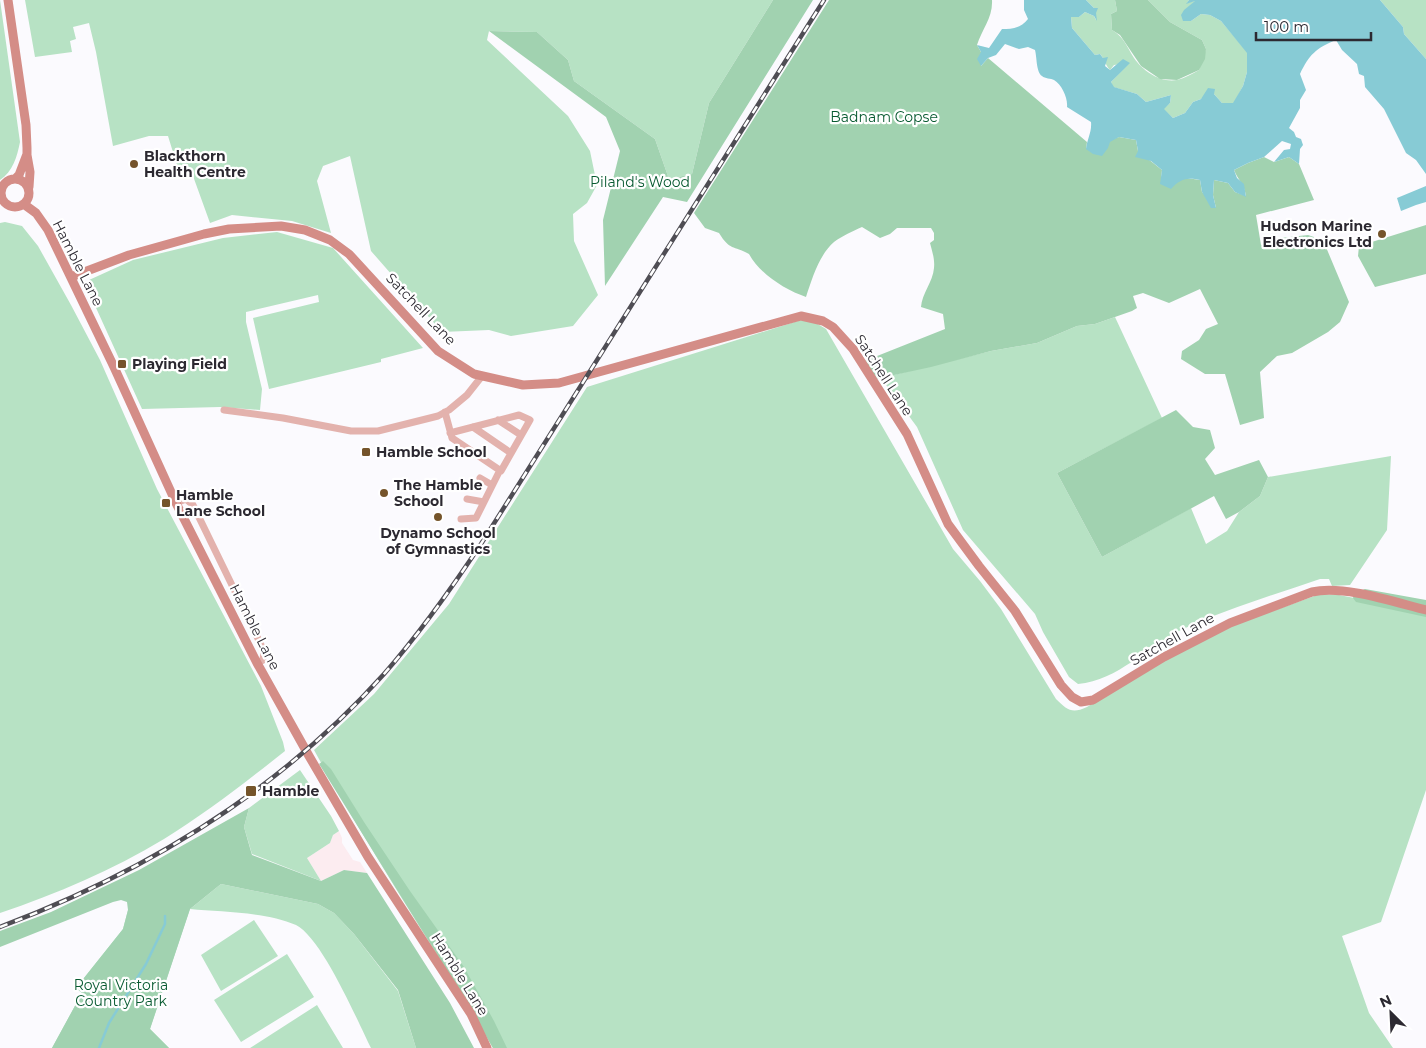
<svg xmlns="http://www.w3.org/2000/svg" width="1426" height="1048" font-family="Montserrat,sans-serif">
	<rect width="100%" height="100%" fill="#fbfafe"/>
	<!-- industrial -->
	<path fill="#fcecf0" d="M 339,831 L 342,838 L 342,843 L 353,860 L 360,862 L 367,873 L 344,870 L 321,881 L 307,858 L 330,843 L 333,835 Z"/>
	<!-- green -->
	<path fill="#b7e2c4" d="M 0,0 L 20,142 C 17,157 13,171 0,180 Z
		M 25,0 L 773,0 L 709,103 L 692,174 L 669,179 L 655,139 L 574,81 L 568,60 L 537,32 L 489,31 L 487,40 L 568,116 L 590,151 L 597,185 L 587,203 L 573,214 L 574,241 L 598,295 L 573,326 L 511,336 L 489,330 L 442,332 L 371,251 L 350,156 L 323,166 L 317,181 L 331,233 L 292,221 L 232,215 L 210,223 L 193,176 L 181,178 L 168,136 L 149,136 L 113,146 L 96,52 L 89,23 L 73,27 L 76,39 L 70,41 L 72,52 L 35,57 Z
		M 1086,0 L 1115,0 L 1117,11 L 1111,14 L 1112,30 C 1124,37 1127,47 1134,58 C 1143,71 1160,83 1177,80 C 1185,78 1192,74 1199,70 L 1206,49 L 1202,40 L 1170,22 L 1148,0 L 1189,0 L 1187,3 L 1197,0 L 1184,11 L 1191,21 L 1201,14 L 1210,15 L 1221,21 L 1248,53 L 1247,72 L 1243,86 L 1234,103 L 1222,103 L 1214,94 L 1193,102 L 1185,113 L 1173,118 L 1163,109 L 1170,103 L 1171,95 L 1146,102 L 1137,94 L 1113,87 L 1111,82 L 1129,63 L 1114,65 L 1110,70 C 1105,65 1105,59 1100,54 L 1095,55 L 1072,28 L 1071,17 L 1079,17 L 1085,12 L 1094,16 L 1096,20 L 1094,8 Z
		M 1380,0 L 1426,0 L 1426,59 L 1404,34 L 1403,27 Z
		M 5,222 L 22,226 L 38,246 L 71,305 L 100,360 L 157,489 L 261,686 L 283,742 L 285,751 C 246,782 206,813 164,839 C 113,870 56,894 0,913 L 0,223 Z
		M 277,232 L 333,248 L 423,348 L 381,359 L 381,362 L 269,389 L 253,318 L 319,302 L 318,295 L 246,312 L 246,322 L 262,389 L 260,410 L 220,407 L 142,409 L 87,288 L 89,280 L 133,260 L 223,238 Z
		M 1115,317 L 1162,418 L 1057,473 L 1102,557 L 1191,508 L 1206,544 L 1227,531 L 1239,512 L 1260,496 L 1268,477 L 1391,456 L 1387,530 L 1350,585 L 1332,586 L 1329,579 L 1320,579 C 1273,595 1226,609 1181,630 C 1146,647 1119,680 1078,684 L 1069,677 L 1043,632 L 1035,614 L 963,530 L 917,427 L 881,378 L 991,351 L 1037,343 L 1077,326 L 1095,324 Z
		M 801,320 L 816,323 L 826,329 L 953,549 L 980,581 L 1001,609 L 1056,699 C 1067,710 1072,714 1087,707 L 1163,660 L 1234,625 L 1320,594 L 1339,595 L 1426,612 L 1426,790 L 1381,922 L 1342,936 L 1369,1013 L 1393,1048 L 493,1048 C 435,948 370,852 314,750 L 374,694 L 449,604 L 587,387 Z
		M 300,770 L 331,816 L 339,831 L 333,835 L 330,843 L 307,858 L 321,881 L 252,854 L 244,827 L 249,808 Z
		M 221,884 L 318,904 L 334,913 L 354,934 L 398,991 L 416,1048 L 371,1048 C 357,1020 322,938 296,925 C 267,912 222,912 190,909 L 150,1029 L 169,1048 L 52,1048 L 82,993 L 76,988 L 123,929 L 128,910 L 190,909 Z
		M 254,920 L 278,956 L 221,991 L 201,955 Z
		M 287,954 L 314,997 L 241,1042 L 214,1000 Z
		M 317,1005 L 343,1048 L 250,1048 Z"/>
	<!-- forest -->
	<path fill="#a1d2b0" d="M 773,0 L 813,0 L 687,202 L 663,197 L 605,286 L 603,220 L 620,151 L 606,117 L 489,31 L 537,32 L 568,60 L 574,81 L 655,139 L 669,179 L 692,174 L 709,103 Z
		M 829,0 L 992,0 C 993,18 982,29 977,45 L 981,52 L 981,66 L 988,58 L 1087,142 L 1086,149 L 1119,137 L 1136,140 L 1138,151 L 1162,170 L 1161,179 C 1174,180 1188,177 1200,180 L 1202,192 L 1216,208 L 1213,195 L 1214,180 L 1228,183 L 1235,192 L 1246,196 C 1244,183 1239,182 1234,170 L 1248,163 L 1264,157 L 1274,162 L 1289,157 L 1299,164 L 1314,200 L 1256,215 L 1261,245 L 1281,238 L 1308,235 L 1323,240 L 1349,302 L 1340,322 L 1328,332 L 1292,353 L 1277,356 L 1260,372 L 1264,418 L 1240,425 L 1225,374 L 1205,374 L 1181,359 L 1182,351 L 1199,340 L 1206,329 L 1218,324 L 1200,289 L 1169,303 L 1143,293 L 1133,296 L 1137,308 L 1132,311 L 1095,324 L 1077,326 L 1037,343 L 991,351 L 931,367 L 871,380 L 862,362 L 945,329 L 943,314 L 921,307 C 922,293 933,282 934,268 C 935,259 932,251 930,243 L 934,240 L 934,233 L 931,228 L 897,228 L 890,234 L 880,238 L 862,227 C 853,231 842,236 834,242 C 819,255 812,279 806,297 C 785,290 760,274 749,254 C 733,245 730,251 719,233 L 705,228 L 694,213 Z
		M 1115,0 L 1148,0 L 1170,22 L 1202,40 L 1206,49 L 1205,59 L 1199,70 L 1177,80 L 1160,79 L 1141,66 L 1120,35 L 1112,30 L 1111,14 L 1117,11 Z
		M 1426,225 L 1426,274 L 1375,287 L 1358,256 L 1359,246 Z
		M 1176,410 L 1193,427 L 1210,430 L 1215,448 L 1205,459 L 1215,475 L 1259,460 L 1268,477 L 1260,496 L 1239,512 L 1226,519 L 1214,496 L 1102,557 L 1057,473 Z
		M 1365,589 L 1426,600 L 1426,617 L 1356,602 L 1353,598 L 1354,594 Z
		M 323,761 L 331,769 L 364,822 L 410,891 L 464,967 L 494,1021 L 507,1048 L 493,1048 L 466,1001 L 321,767 L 319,764 Z
		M 249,808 L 244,827 L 252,855 L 321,881 L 344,870 L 367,873 L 450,1003 L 474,1048 L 416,1048 L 398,990 L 354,934 L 334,913 L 318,904 L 221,884 L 190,909 L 150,1029 L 169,1048 L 52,1048 L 82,993 L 76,988 L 123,929 L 128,910 L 127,902 L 121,900 L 113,902 L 0,947 L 0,931 L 51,912 L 139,870 Z"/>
	<!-- water -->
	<path fill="#87cbd5" d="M 1024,0 L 1086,0 L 1094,8 L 1098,8 L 1096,13 L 1097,21 L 1094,16 L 1085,12 L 1079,17 L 1071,17 L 1072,28 L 1095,55 L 1100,54 L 1103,58 L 1108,57 L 1105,66 L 1110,70 L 1123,59 L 1130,63 L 1111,82 L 1114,87 L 1137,94 L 1146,102 L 1171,95 L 1170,103 L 1164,109 L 1173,118 L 1185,113 L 1193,102 L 1201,99 L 1208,88 L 1215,89 L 1214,94 L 1222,103 L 1233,103 L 1243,86 L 1247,72 L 1247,53 L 1221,21 L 1210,15 L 1201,14 L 1191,21 L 1183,21 L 1181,15 L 1184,10 L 1195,1 L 1186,4 L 1189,0 L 1380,0 L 1403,27 L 1404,34 L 1426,59 L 1426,174 L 1416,160 L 1406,153 L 1384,109 L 1365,87 L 1364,76 L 1359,74 L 1357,64 L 1342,50 L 1336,40 C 1316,48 1309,55 1300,74 L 1306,90 L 1300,100 L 1300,108 L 1289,128 L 1294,132 L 1296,137 L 1301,139 L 1303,145 L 1300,149 L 1299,164 L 1289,157 L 1274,162 L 1284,150 L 1290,149 L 1291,144 L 1282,141 L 1264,157 L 1248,163 L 1234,170 L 1237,178 L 1244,184 L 1246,197 L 1235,192 L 1228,183 L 1214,180 L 1213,195 L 1216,208 L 1211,208 L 1202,192 L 1200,180 C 1187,177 1180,179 1171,189 L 1160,184 L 1162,170 L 1151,161 L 1135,157 L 1138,151 L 1136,140 L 1119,137 L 1110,142 L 1108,148 L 1102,156 L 1093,154 L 1086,149 C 1087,139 1092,132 1091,122 L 1067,107 C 1068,98 1062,85 1054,80 C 1051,78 1045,79 1042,76 C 1036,72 1037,57 1035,50 L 1028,47 L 1019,49 L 1005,44 L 996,55 L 988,58 L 981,66 L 977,59 L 981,52 L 977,45 L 989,48 L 1002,29 C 1012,29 1021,28 1028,19 L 1024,10 Z
		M 1426,186 L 1426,202 L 1416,205 L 1401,211 L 1397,198 Z"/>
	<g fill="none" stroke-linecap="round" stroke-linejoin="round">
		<!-- stream -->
		<path stroke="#87cbd5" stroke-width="2.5" d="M 99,1048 L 109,1023 L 146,964 L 165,924 L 165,916"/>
		<!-- street -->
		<path stroke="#e3b2ad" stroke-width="7" d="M 224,410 L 283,418 L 351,431 L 378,431 L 438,416 L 449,410 L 467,395 L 482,376
			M 445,412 L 452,438 L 501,471 L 530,420 L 519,415 L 450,433
			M 498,420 L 521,435
			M 473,427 L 511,453
			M 480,478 L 492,485
			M 467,499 L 484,502
			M 176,503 L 186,499 L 193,505 L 264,651 L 263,660 L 257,663
			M 461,519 L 476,518 L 500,470"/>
		<!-- secondary -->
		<path stroke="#d48d87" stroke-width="9" d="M 8,0 L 26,125 L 27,148 L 27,154 L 19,175 L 15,179
			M 27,155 L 30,172 L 29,187
			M1 193a14 14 0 1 1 28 0a14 14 0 1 1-28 0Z
			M 25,205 L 36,213 L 48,230 L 114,367 L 176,503 L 257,663 L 309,756 L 368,857 L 471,1014 L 487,1048
			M 71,277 L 129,255 L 204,234 L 229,229 L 281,226 L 305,230 L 330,240 L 349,254 L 438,351 L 474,374 L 523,385 L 559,383 L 801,316 L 823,321 L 833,327 L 853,349 L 907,434 L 948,524 L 979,566 L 1015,611 L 1061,685 L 1072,697 L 1081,702 L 1093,700 L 1164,657 L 1230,623 L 1312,592 C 1344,585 1394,602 1426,610"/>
		<defs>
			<path id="rail" d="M 0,927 C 146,872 279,791 384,674 C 420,633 451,589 481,544 L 824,0"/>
		</defs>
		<!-- rail casing -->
		<use href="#rail" stroke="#4f4d54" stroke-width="4.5"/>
		<!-- rail -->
		<use href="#rail" stroke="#fff" stroke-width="2.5" stroke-dasharray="8" stroke-linecap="butt"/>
	</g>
	<!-- markers -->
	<g fill="#75542b" stroke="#fff" stroke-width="2">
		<circle cx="134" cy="164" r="5"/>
		<circle cx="1382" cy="234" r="5"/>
		<rect x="117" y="359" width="10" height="10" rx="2.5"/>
		<rect x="361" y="447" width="10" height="10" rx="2.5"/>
		<circle cx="384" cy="493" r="5"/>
		<rect x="161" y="498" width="10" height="10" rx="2.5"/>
		<circle cx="438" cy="517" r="5"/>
		<rect x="245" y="785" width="12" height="12" rx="2.5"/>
	</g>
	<g text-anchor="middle" stroke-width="4.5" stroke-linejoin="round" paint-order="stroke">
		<!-- park labels -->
		<g font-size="14" fill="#085a31" stroke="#fff">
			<text x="884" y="122">Badnam Copse</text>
			<text x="640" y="187">Piland's Wood</text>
			<text x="121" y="990">Royal Victoria<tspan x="121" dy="16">Country Park</tspan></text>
		</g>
		<!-- poi labels -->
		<g font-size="14" font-weight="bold" fill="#2c2931" stroke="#fff" text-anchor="start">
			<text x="144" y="161">Blackthorn<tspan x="144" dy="16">Health Centre</tspan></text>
			<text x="1372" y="231" text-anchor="end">Hudson Marine<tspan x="1372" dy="16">Electronics Ltd</tspan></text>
			<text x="132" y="369">Playing Field</text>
			<text x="376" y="457">Hamble School</text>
			<text x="394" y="490">The Hamble<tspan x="394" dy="16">School</tspan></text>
			<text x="176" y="500">Hamble<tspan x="176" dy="16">Lane School</tspan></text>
			<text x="438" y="538" text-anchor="middle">Dynamo School<tspan x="438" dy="16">of Gymnastics</tspan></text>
			<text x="262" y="796">Hamble</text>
		</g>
		<!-- street labels -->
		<g font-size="14" fill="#2c2931" stroke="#fff">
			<text transform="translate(78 263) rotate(63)" y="5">Hamble Lane</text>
			<text transform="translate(421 309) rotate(46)" y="5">Satchell Lane</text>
			<text transform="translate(884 375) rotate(57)" y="5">Satchell Lane</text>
			<text transform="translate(255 627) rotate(63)" y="5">Hamble Lane</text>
			<text transform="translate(1172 639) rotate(-29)" y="5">Satchell Lane</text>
			<text transform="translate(460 974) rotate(58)" y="5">Hamble Lane</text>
		</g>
	</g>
	<!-- north arrow -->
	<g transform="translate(1391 1013) rotate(336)" stroke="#ffffff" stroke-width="4" paint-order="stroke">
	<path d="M0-4L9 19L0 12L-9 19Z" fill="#2c2931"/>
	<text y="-8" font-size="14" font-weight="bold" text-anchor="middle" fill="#2c2931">N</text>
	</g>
	<!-- scale -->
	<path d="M1256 32v8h115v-8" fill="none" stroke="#2c2931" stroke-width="2.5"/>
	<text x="1264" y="32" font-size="15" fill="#2c2931" stroke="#ffffff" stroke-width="4" paint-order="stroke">100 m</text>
</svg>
